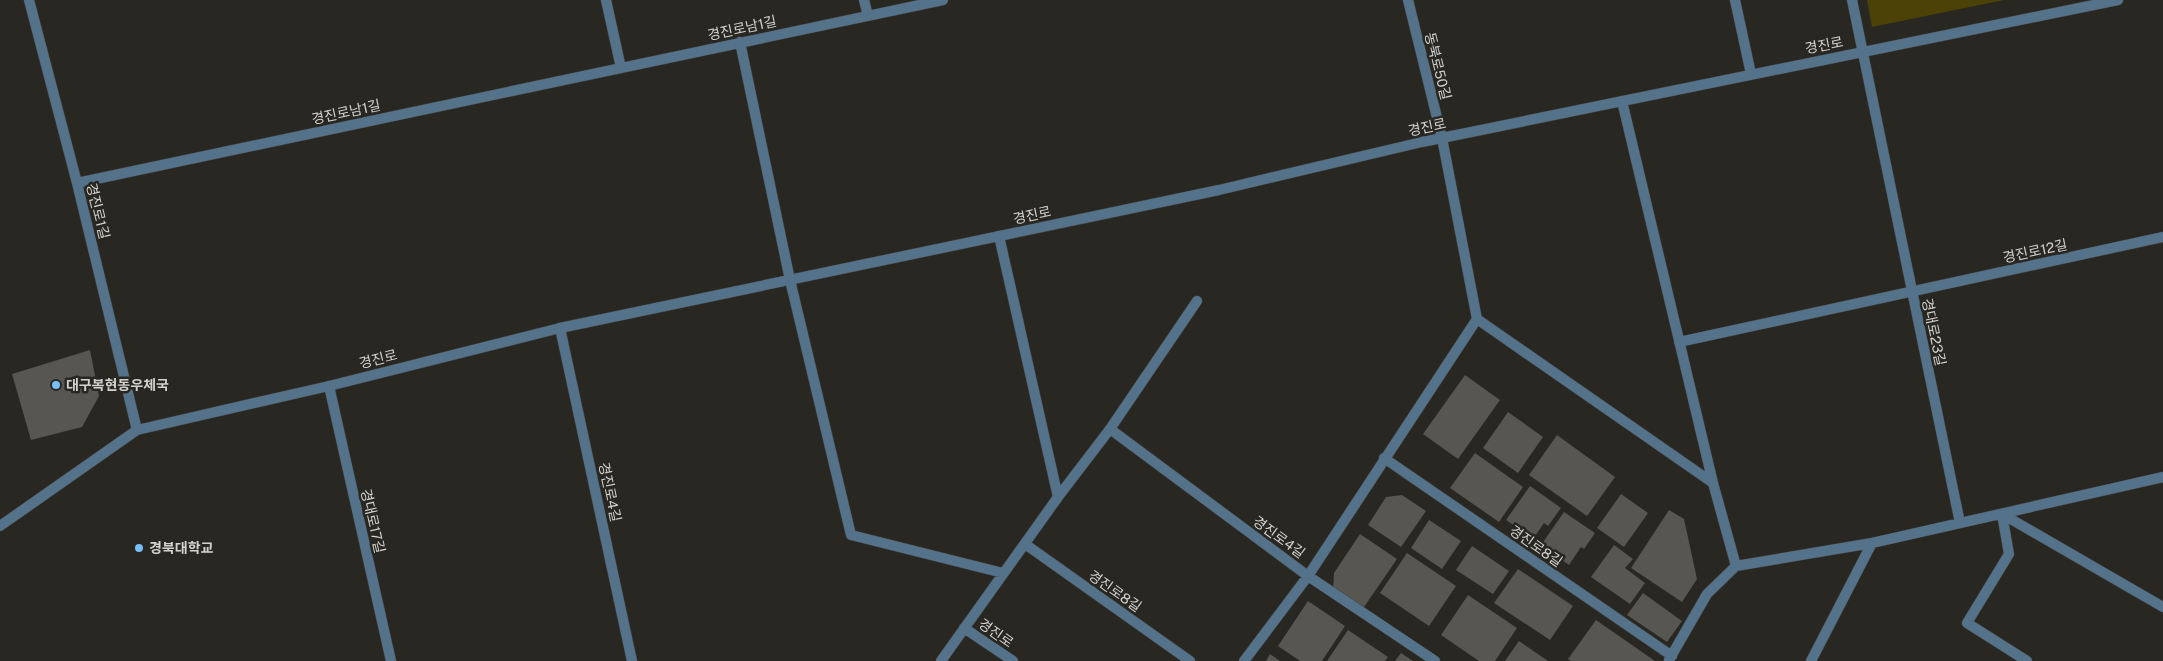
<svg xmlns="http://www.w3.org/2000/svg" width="2163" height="661" font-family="'Public Sans','Noto Sans KR',sans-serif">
	<rect width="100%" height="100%" fill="#282722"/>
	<!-- green -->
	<path fill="#4c4207" d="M 1867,0 L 2004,0 L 1872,27 Z"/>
	<!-- building -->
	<path fill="#575650" d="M 90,350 L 99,396 L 82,427 L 31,440 L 12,374 Z
		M 1465,375 L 1500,400 L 1458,459 L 1423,434 Z
		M 1508,412 L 1543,437 L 1518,473 L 1483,448 Z
		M 1557,435 L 1615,477 L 1587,516 L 1529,475 Z
		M 1475,453 L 1523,487 L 1499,522 L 1450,488 Z
		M 1530,486 L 1561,508 L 1548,526 L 1544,523 L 1533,539 L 1506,520 Z
		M 1621,494 L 1648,513 L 1624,547 L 1597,528 Z
		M 1402,495 L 1426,511 L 1401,547 L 1368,525 L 1386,497 Z
		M 1669,510 L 1684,519 L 1697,579 L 1682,602 L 1631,568 Z
		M 1564,512 L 1595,533 L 1584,549 L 1581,547 L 1569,565 L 1541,545 Z
		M 1429,520 L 1461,541 L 1442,569 L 1411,548 Z
		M 1360,534 L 1397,559 L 1362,610 L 1333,590 L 1334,573 Z
		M 1614,545 L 1633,559 L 1625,568 L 1645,583 L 1630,604 L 1591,577 Z
		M 1472,546 L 1509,571 L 1493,594 L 1456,570 Z
		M 1407,553 L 1456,586 L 1429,626 L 1380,593 Z
		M 1518,569 L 1573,606 L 1550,640 L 1494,603 Z
		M 1643,593 L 1682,621 L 1667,642 L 1627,615 Z
		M 1468,595 L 1517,628 L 1495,661 L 1479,661 L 1441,635 Z
		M 1308,601 L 1345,626 L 1322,661 L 1300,661 L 1278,646 Z
		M 1596,620 L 1655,661 L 1571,661 L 1568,659 Z
		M 1348,630 L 1388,657 L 1385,661 L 1327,661 Z
		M 1519,641 L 1548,661 L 1505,661 Z
		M 1401,653 L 1413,661 L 1395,661 Z
		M 1270,654 L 1280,661 L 1266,661 Z"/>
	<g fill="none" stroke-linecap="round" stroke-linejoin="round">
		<defs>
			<path id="minor" d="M 29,0 L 77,183 L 137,430
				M 606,0 L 621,68
				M 864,0 L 868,16
				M 1735,0 L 1751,74
				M 1852,0 L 1960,523
				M 740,42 L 790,280 L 851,535 L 1003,573
				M 1622,101 L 1713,483 L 1736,566 L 1872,543 L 2163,477
				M 77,183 L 943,0
				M 999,236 L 1058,497
				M 1477,319 L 1713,483
				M 560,328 L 632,661
				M 1679,342 L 2163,237
				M 329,386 L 391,661
				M 1110,429 L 1197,301
				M 1384,458 L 1672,656
				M 2002,514 L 2009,554 L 1967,623 L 2027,661
				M 2002,514 L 2163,607
				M 1025,544 L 1190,661
				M 964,628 L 1013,661
				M 1669,660 L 1707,594 L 1736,566
				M 941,661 L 1058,497 L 1110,429 L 1308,576 L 1435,661
				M 1244,661 L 1308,576 L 1477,319 L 1442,138 L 1408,0
				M 1811,661 L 1872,543"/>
			<path id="tertiary" d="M 0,526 L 137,430 L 329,386 L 560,328 L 1219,190 L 1422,142 L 2118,0"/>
		</defs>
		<!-- minor casing -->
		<use href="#minor" stroke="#43423e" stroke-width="11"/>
		<!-- tertiary casing -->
		<use href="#tertiary" stroke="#43423e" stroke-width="11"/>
		<!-- minor -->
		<use href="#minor" stroke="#54728a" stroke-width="10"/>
		<!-- tertiary -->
		<use href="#tertiary" stroke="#54728a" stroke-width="10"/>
	</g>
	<!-- markers -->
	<g fill="#76c0f7" stroke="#282722" stroke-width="2">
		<circle cx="56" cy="385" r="5"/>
		<circle cx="139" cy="548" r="5"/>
	</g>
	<g text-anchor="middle" stroke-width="5" stroke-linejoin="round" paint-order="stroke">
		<!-- street labels -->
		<g font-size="14" fill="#d3d2cf" stroke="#282722">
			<text transform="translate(742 28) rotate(-12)" y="5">경진로남1길</text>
			<text transform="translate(1824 45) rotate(-11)" y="5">경진로</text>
			<text transform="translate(1438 66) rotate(76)" y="5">동북로50길</text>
			<text transform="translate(346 112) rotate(-12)" y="5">경진로남1길</text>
			<text transform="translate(1427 127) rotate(-12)" y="5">경진로</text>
			<text transform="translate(98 211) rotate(76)" y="5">경진로1길</text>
			<text transform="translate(1032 215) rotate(-12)" y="5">경진로</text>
			<text transform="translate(2035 251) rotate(-12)" y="5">경진로12길</text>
			<text transform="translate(1934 332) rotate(78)" y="5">경대로23길</text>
			<text transform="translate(378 359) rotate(-14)" y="5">경진로</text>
			<text transform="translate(610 492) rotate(78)" y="5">경진로4길</text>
			<text transform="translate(373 521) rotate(77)" y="5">경대로17길</text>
			<text transform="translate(1279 537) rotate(36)" y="5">경진로4길</text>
			<text transform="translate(1536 546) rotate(35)" y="5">경진로8길</text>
			<text transform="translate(1115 591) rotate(35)" y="5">경진로8길</text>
			<text transform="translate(996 633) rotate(35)" y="5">경진로</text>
		</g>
		<!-- poi labels -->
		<g font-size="14" font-weight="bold" fill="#d3d2cf" stroke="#282722" text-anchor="start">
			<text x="66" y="390">대구복현동우체국</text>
			<text x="149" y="553">경북대학교</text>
		</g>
	</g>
</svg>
